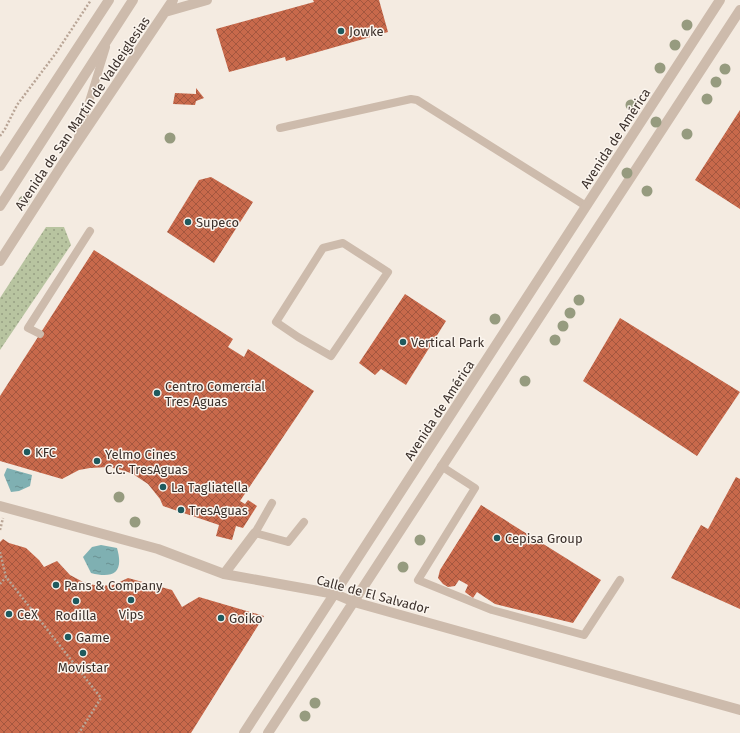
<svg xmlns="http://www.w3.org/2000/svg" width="740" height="733" font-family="'Fira Sans',sans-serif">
	<defs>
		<pattern id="grass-dots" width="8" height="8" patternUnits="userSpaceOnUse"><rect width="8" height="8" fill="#b8c4a0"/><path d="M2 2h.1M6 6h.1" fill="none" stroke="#97a083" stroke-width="1.8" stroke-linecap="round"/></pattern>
		<pattern id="water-ripples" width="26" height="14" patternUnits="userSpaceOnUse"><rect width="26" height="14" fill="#7fb0b2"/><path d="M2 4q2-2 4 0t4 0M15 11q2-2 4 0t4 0" fill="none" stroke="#699091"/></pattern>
		<pattern id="building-cross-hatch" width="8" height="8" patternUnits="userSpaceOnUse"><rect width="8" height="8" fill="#c8694b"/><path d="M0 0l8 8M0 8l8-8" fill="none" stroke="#a4573f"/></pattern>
	</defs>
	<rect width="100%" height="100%" fill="#f4ebe1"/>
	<!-- grass -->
	<path fill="url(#grass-dots)" d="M 46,227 L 64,227 L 71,245 L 0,350 L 0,298 Z"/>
	<!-- water -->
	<path fill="url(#water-ripples)" d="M 7,468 L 32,475 L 30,486 L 19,491 L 11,492 L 4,475 Z
		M 101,545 L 117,548 C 124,572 114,579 91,573 L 83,557 L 92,547 Z"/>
	<!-- building -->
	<path fill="url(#building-cross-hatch)" d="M 313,0 L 379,0 L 388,32 L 286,61 L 285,57 L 229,72 L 216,29 L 314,2 Z
		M 196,88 L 204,98 L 196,101 L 195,105 L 173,104 L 175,93 L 196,94 Z
		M 740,110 L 740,209 L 695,180 Z
		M 211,177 L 253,202 L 214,263 L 167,232 L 199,180 Z
		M 94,250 L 233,339 L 228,347 L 244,357 L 248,349 L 314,391 L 240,501 L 245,504 L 248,500 L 257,506 L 243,528 L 236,526 L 232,540 L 216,536 L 219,525 L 163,506 L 160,499 L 148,484 L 133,474 L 125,471 L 109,467 L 90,468 L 79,470 L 62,479 L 0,461 L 0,396 Z
		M 405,294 L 446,321 L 406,385 L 381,369 L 375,375 L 359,363 Z
		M 620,318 L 740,392 L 697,456 L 583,381 Z
		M 736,477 L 740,479 L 740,609 L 671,578 L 701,525 L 708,529 Z
		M 481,505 L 601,580 L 573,623 L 495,604 L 477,592 L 473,598 L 465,592 L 468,585 L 459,580 L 455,586 L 448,587 L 443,584 L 438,578 L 440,570 Z
		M 3,539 L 9,543 L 26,548 L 39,560 L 44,567 L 57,561 L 70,575 L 83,582 L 98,586 L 113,585 L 128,578 L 172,590 L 182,607 L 199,597 L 264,616 L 191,733 L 0,733 L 0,542 Z"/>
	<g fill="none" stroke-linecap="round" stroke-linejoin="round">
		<!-- path -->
		<path stroke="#b9a596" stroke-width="2.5" stroke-dasharray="2 2" stroke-linecap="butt" d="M 0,136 L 5,129 L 17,105 L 56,53 L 91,0
			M 0,530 L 3,518
			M 0,552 L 6,577 L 101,698 L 79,733
			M 0,584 L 6,577"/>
		<!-- service -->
		<path stroke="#cdbbac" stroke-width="8" d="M 280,128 L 411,99 L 417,100 L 586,206
			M 78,137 L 106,47
			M 343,243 L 388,272 L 331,356 L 298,337 L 276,322 L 323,248 Z
			M 40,334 L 28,328 L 90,231
			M 441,466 L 475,488 L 418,580 L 492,610 L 584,635 L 620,580
			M 272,503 L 255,533 L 288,542 L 304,522"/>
		<!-- pedestrian -->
		<path stroke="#cdbbac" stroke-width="10" d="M 0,506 L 158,549 L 224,574 L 335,594
			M 224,574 L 255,533"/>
		<!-- minor -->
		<path stroke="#cdbbac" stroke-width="10" d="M 165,12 L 207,0
			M 0,166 L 109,0
			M 0,206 L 133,0
			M 0,261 L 62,165 L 173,0
			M 335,594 L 354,602 L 740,710
			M 244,733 L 720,0
			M 268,733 L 740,10"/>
	</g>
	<!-- trees -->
	<g fill="#969b7f">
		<circle cx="687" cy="25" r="5.5"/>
		<circle cx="675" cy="45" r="5.5"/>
		<circle cx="660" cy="68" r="5.5"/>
		<circle cx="725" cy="69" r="5.5"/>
		<circle cx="716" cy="82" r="5.5"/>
		<circle cx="707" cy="99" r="5.5"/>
		<circle cx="631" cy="105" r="5.5"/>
		<circle cx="656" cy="122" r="5.5"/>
		<circle cx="687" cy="134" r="5.5"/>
		<circle cx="170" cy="138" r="5.5"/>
		<circle cx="627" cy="173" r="5.5"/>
		<circle cx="647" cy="191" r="5.5"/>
		<circle cx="24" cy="201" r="5.5"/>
		<circle cx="579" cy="300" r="5.5"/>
		<circle cx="570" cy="313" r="5.5"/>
		<circle cx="495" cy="319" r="5.5"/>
		<circle cx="563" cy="326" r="5.5"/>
		<circle cx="555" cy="340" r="5.5"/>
		<circle cx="525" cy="381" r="5.5"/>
		<circle cx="119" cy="497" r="5.5"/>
		<circle cx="135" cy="522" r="5.5"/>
		<circle cx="420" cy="540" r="5.5"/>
		<circle cx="403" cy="567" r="5.5"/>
		<circle cx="315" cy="703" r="5.5"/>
		<circle cx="305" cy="716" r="5.5"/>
	</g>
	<!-- markers -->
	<g fill="#1f5a5e" stroke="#fbf5ee" stroke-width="1.5">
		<circle cx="341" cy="31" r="4"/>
		<circle cx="188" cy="222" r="4"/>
		<circle cx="403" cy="342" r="4"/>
		<circle cx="157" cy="393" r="4"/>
		<circle cx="27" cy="452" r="4"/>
		<circle cx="97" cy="461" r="4"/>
		<circle cx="163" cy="487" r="4"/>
		<circle cx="181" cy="510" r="4"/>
		<circle cx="497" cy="538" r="4"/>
		<circle cx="56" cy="585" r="4"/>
		<circle cx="131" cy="600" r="4"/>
		<circle cx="76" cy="601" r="4"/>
		<circle cx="9" cy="614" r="4"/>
		<circle cx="221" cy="618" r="4"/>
		<circle cx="68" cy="637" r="4"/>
		<circle cx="83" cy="653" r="4"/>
	</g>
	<g text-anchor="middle" stroke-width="3" stroke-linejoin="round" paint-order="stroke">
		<!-- poi labels -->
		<g font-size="13" fill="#3b302b" stroke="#fbf5ee" text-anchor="start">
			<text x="349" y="36">Jowke</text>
			<text x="196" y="227">Supeco</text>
			<text x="411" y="347">Vertical Park</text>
			<text x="165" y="391">Centro Comercial<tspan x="165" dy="15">Tres Aguas</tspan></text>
			<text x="35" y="457">KFC</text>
			<text x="105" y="459">Yelmo Cines<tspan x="105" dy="15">C.C. TresAguas</tspan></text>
			<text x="171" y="492">La Tagliatella</text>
			<text x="189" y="515">TresAguas</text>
			<text x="505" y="543">Cepisa Group</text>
			<text x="64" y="590">Pans &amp; Company</text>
			<text x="17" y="619">CeX</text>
			<text x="131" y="619" text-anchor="middle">Vips</text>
			<text x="76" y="620" text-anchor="middle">Rodilla</text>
			<text x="229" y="623">Goiko</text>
			<text x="76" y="642">Game</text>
			<text x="83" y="672" text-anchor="middle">Movistar</text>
		</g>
		<!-- street labels -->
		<g font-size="13" fill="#3b302b" stroke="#fbf5ee">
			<text transform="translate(82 113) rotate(-56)" y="5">Avenida de San Martín de Valdeiglesias</text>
			<text transform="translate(615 138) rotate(-57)" y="5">Avenida de América</text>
			<text transform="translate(439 410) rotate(-57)" y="5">Avenida de América</text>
			<text transform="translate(373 594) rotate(15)" y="5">Calle de El Salvador</text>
		</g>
	</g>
</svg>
